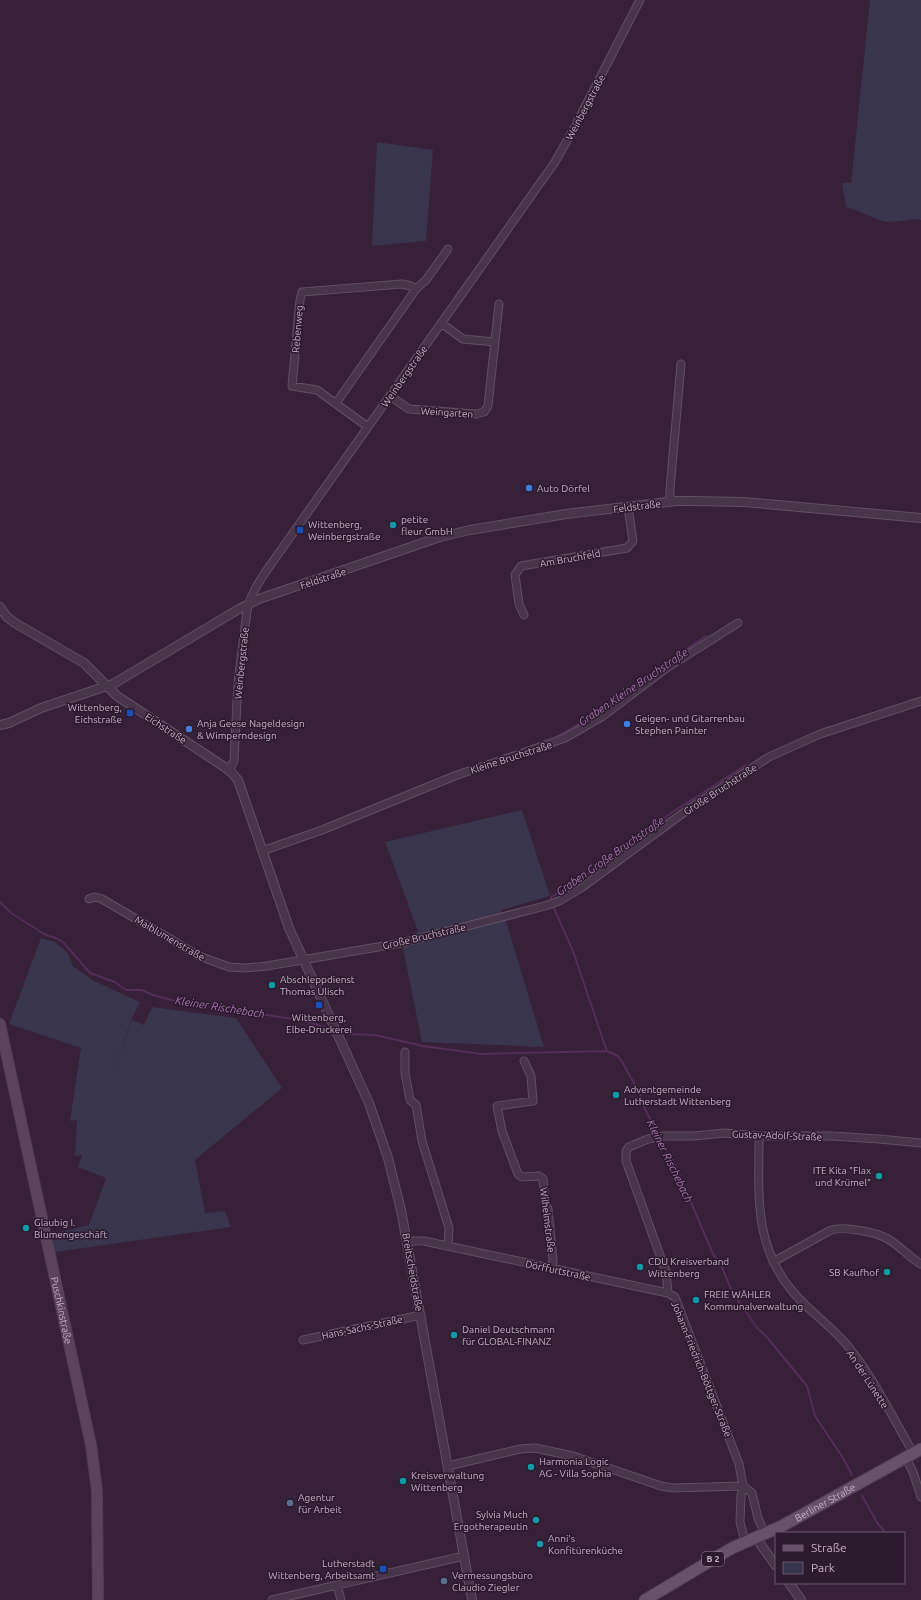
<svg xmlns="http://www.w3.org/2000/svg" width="921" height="1600" font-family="Ubuntu,sans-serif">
	<rect width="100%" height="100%" fill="#362139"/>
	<!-- green -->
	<path fill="#39354c" d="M 870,0 L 921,0 L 921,220 C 908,218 895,224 882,221 C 870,217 859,210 846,207 L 842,183 L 851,183 Z
		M 377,142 L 433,150 L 426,241 L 372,246 Z
		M 522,810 L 550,896 L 501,910 L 506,921 L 544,1047 L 422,1042 L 403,948 L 418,931 L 385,842 Z
		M 41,938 L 55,942 L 67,952 L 73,966 L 94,981 L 140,1002 L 132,1018 L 108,1085 L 132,1020 L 144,1025 L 152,1007 L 236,1018 L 282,1088 L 195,1160 L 205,1213 L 225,1211 L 231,1227 L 55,1252 L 51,1234 L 89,1225 L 106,1178 L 78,1167 L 82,1155 L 75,1156 L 77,1120 L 70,1121 L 81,1048 L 9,1024 Z"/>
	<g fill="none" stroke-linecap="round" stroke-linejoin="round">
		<!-- stream -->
		<path stroke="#532e57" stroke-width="2" d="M 558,736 L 594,715 L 658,668 L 706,636
			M 0,902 L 11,913 L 44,934 L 58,939 L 64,943 L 90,973 L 115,982 L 126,990 L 142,990 L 153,995 L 179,1002 L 188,1004 L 211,1004 L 247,1012 L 300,1020 L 325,1027
			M 551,902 L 551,897 L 572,885 L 674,811 L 746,765
			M 553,906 L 573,951 L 604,1043 L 607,1051
			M 348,1034 L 375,1035 L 423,1046 L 481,1054 L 607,1051 L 618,1056 L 621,1060 L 639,1092 L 643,1105 L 658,1135
			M 660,1139 L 675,1165 L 713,1254 L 721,1265 L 731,1289 L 744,1309 L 758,1329 L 766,1336 L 807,1386 L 815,1416 L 843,1458 L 852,1475
			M 862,1496 L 878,1524 L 886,1533"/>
		<defs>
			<path id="minor" d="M 416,289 L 426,280 L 448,249
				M 441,323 L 463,339 L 495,342
				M 390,396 L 409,409 L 476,414 L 484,412 L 488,406 L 499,304
				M 336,403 L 416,289 L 411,286 L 402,284 L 302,292 L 300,300 L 292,386 L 317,390 L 368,427
				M 670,502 L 670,489 L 681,364
				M 524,615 L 519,604 L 515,575 L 521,566 L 627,548 L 633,541 L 628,507
				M 229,770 L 234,761 L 238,682 L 247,611 C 250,595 260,580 269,567 L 555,162 L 573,130 L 640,0
				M 262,851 L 322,830 L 457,775 L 508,758 L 565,738 L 603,716 L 668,667 L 738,623
				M 89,899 L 95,897 L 102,899 L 199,956 L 229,967 L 245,968 L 267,966 L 401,943 L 545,906 L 559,901 L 581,888 L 690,808 L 769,757 L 820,734 L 921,701
				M 405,1052 L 405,1073 L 410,1100 L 416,1105 L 422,1141 L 449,1228 L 448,1246
				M 524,1061 L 531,1076 L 533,1101 L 497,1106 L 502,1131 L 518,1174 L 522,1177 L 539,1176 L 543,1179 L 545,1203 L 548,1209 L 553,1260 L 552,1269
				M 759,1136 C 759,1193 753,1245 793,1292 C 809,1311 831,1326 847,1345 C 874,1378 892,1417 914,1454
				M 407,1241 L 424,1241 L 668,1293 L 675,1297 L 739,1464 L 743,1486 L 741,1496 L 740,1522 L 745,1542
				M 773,1262 L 831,1230 C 844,1226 876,1232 888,1239 C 900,1246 909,1257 921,1264
				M 668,1293 L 666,1272 L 626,1161 L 626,1151 L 629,1147 L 648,1139 L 664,1136 L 694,1136 L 724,1133 L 759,1136 L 832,1136 L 879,1139 L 921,1143
				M 303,1340 L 421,1315
				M 906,1458 L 913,1472 L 921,1497
				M 448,1466 L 520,1449 L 535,1448 L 573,1456 L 661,1486 L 673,1488 L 743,1486
				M 743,1486 L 752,1493 L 758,1518 L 765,1534
				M 337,1585 L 341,1600
				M 272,1600 L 464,1556"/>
			<path id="tertiary" d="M 0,607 L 7,617 L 15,623 L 84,663 L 117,696 L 223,766 L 232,773 L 238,780 L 289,928 L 369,1103 L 388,1158 L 401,1210 L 472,1600
				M 0,725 L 9,723 L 41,708 L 113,684 L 239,609 L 259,599 L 440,537 L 470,530 L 566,514 L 676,501 L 694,501 L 744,502 L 921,518
				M 756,1538 L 776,1566
				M 789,1583 L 801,1600"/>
			<g id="secondary">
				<path id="s1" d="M 0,1024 L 91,1445 L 97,1491 L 98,1600"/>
			</g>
			<g id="primary">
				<path id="s2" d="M 645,1600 L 732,1548 L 782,1526 L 921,1449"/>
			</g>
		</defs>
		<!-- minor casing -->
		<use href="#minor" stroke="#624f64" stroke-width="9"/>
		<!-- tertiary casing -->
		<use href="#tertiary" stroke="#624f64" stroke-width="10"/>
		<!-- secondary casing -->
		<use href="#secondary" stroke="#513e52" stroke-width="12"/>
		<!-- primary casing -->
		<use href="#primary" stroke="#513e52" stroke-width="13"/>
		<!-- minor -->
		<use href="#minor" stroke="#473549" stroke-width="7"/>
		<!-- tertiary -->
		<use href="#tertiary" stroke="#473549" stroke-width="8"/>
		<!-- secondary -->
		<use href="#secondary" stroke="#5b435c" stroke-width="10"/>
		<!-- primary -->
		<use href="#primary" stroke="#675369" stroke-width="11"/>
	</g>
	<!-- markers -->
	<g fill="#3f7fe0" stroke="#2c1a2e" stroke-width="1.5">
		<circle cx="529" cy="488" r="4"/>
		<circle cx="627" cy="724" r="4"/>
		<circle cx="189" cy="729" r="4"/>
	</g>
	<g fill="#0f9aa8" stroke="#2c1a2e" stroke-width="1.5">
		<circle cx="393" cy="525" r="4"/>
		<circle cx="272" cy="985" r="4"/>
		<circle cx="616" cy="1095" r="4"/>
		<circle cx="879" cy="1176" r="4"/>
		<circle cx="26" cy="1228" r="4"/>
		<circle cx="640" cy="1267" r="4"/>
		<circle cx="887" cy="1272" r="4"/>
		<circle cx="696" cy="1300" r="4"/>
		<circle cx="454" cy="1335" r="4"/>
		<circle cx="531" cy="1467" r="4"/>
		<circle cx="403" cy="1481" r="4"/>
		<circle cx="536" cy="1520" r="4"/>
		<circle cx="540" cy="1544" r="4"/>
	</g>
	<g fill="#1a4fb4" stroke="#2c1a2e" stroke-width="1.5">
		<rect x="296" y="526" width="8" height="8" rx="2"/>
		<rect x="126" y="709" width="8" height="8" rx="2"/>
		<rect x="315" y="1001" width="8" height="8" rx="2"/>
		<rect x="379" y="1565" width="8" height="8" rx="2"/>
	</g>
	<g fill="#5c6f8a" stroke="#2c1a2e" stroke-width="1.5">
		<circle cx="290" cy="1503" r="4"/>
		<circle cx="444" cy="1581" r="4"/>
	</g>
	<g text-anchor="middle" stroke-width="3" stroke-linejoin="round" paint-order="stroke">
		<!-- shield labels -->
		<rect fill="#2c1a2e" stroke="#968298" stroke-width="1" x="702" y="1552" width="22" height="14" rx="3"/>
		<g font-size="9" font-weight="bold" fill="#c4afc5">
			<text x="713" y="1562">B 2</text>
		</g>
		<!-- street labels -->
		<g font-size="10" fill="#c4afc5" stroke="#2c1a2e">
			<text transform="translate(585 107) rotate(-62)" y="4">Weinbergstraße</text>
			<text transform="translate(297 329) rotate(-85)" y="4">Rebenweg</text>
			<text transform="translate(404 376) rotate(-55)" y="4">Weinbergstraße</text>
			<text transform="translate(447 412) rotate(4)" y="4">Weingarten</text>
			<text transform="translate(637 506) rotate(-7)" y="4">Feldstraße</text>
			<text transform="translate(570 558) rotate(-10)" y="4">Am Bruchfeld</text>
			<text transform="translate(323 578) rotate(-18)" y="4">Feldstraße</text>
			<text transform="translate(241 663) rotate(-84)" y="4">Weinbergstraße</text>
			<text transform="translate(166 728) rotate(33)" y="4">Eichstraße</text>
			<text transform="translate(511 757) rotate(-18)" y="4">Kleine Bruchstraße</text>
			<text transform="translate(720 789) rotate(-33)" y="4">Große Bruchstraße</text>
			<text transform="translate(424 936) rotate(-13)" y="4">Große Bruchstraße</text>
			<text transform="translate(170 938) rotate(30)" y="4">Maiblumenstraße</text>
			<text transform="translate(777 1135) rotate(2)" y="4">Gustav-Adolf-Straße</text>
			<text transform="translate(548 1220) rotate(83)" y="4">Wilhelmstraße</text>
			<text transform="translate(558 1270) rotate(12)" y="4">Dörffurtstraße</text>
			<text transform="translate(413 1272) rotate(80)" y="4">Breitscheidstraße</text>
			<text dy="4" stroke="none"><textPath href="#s1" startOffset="293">Puschkinstraße</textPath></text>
			<text transform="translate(362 1327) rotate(-12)" y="4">Hans-Sachs-Straße</text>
			<text transform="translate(702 1369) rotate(68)" y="4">Johann-Friedrich-Böttger-Straße</text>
			<text transform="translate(868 1379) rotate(57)" y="4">An der Lünette</text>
			<text dy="4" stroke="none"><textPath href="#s2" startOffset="205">Berliner Straße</textPath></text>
		</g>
		<!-- poi labels -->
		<g font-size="10" fill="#c4afc5" stroke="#2c1a2e" text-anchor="start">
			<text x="537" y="492">Auto Dörfel</text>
			<text x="401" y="523">petite<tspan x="401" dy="12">fleur GmbH</tspan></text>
			<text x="308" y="528">Wittenberg,<tspan x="308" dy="12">Weinbergstraße</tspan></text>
			<text x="122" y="711" text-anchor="end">Wittenberg,<tspan x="122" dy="12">Eichstraße</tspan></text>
			<text x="635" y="722">Geigen- und Gitarrenbau<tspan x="635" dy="12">Stephen Painter</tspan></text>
			<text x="197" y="727">Anja Geese Nageldesign<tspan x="197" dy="12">&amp; Wimperndesign</tspan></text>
			<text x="280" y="983">Abschleppdienst<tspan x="280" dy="12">Thomas Ulisch</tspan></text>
			<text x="319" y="1021" text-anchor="middle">Wittenberg,<tspan x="319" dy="12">Elbe-Druckerei</tspan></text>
			<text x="624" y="1093">Adventgemeinde<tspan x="624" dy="12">Lutherstadt Wittenberg</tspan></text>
			<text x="871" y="1174" text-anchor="end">ITE Kita "Flax<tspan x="871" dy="12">und Krümel"</tspan></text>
			<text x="34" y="1226">Glaubig I.<tspan x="34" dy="12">Blumengeschäft</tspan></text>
			<text x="648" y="1265">CDU Kreisverband<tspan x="648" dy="12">Wittenberg</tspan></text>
			<text x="879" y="1276" text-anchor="end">SB Kaufhof</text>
			<text x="704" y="1298">FREIE WÄHLER<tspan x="704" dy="12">Kommunalverwaltung</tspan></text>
			<text x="462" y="1333">Daniel Deutschmann<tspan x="462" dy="12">für GLOBAL-FINANZ</tspan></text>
			<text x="539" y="1465">Harmonia Logic<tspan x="539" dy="12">AG - Villa Sophia</tspan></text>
			<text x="411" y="1479">Kreisverwaltung<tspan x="411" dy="12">Wittenberg</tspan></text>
			<text x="298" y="1501">Agentur<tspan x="298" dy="12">für Arbeit</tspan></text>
			<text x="528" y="1518" text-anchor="end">Sylvia Much<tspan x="528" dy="12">Ergotherapeutin</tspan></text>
			<text x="548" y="1542">Anni's<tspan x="548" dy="12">Konfitürenküche</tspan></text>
			<text x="375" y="1567" text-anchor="end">Lutherstadt<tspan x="375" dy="12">Wittenberg, Arbeitsamt</tspan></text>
			<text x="452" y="1579">Vermessungsbüro<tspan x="452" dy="12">Claudio Ziegler</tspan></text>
		</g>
		<!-- water labels -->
		<g font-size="11" font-style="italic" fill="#a877ae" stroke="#2c1a2e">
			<text transform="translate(633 687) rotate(-34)" y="4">Graben Kleine Bruchstraße</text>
			<text transform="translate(610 856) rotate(-35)" y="4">Graben Große Bruchstraße</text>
			<text transform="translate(220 1007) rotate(9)" y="4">Kleiner Rischebach</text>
			<text transform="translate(670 1161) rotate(64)" y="4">Kleiner Rischebach</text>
		</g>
	</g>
	<!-- legend -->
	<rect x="775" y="1532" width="130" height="52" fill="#2c1a2e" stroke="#69566a"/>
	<rect x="783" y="1545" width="20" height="6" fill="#675369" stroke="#69566a"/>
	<text x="811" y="1552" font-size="12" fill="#c4afc5">Straße</text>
	<rect x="783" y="1562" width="20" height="12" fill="#39354c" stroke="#69566a"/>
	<text x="811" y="1572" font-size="12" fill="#c4afc5">Park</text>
</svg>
